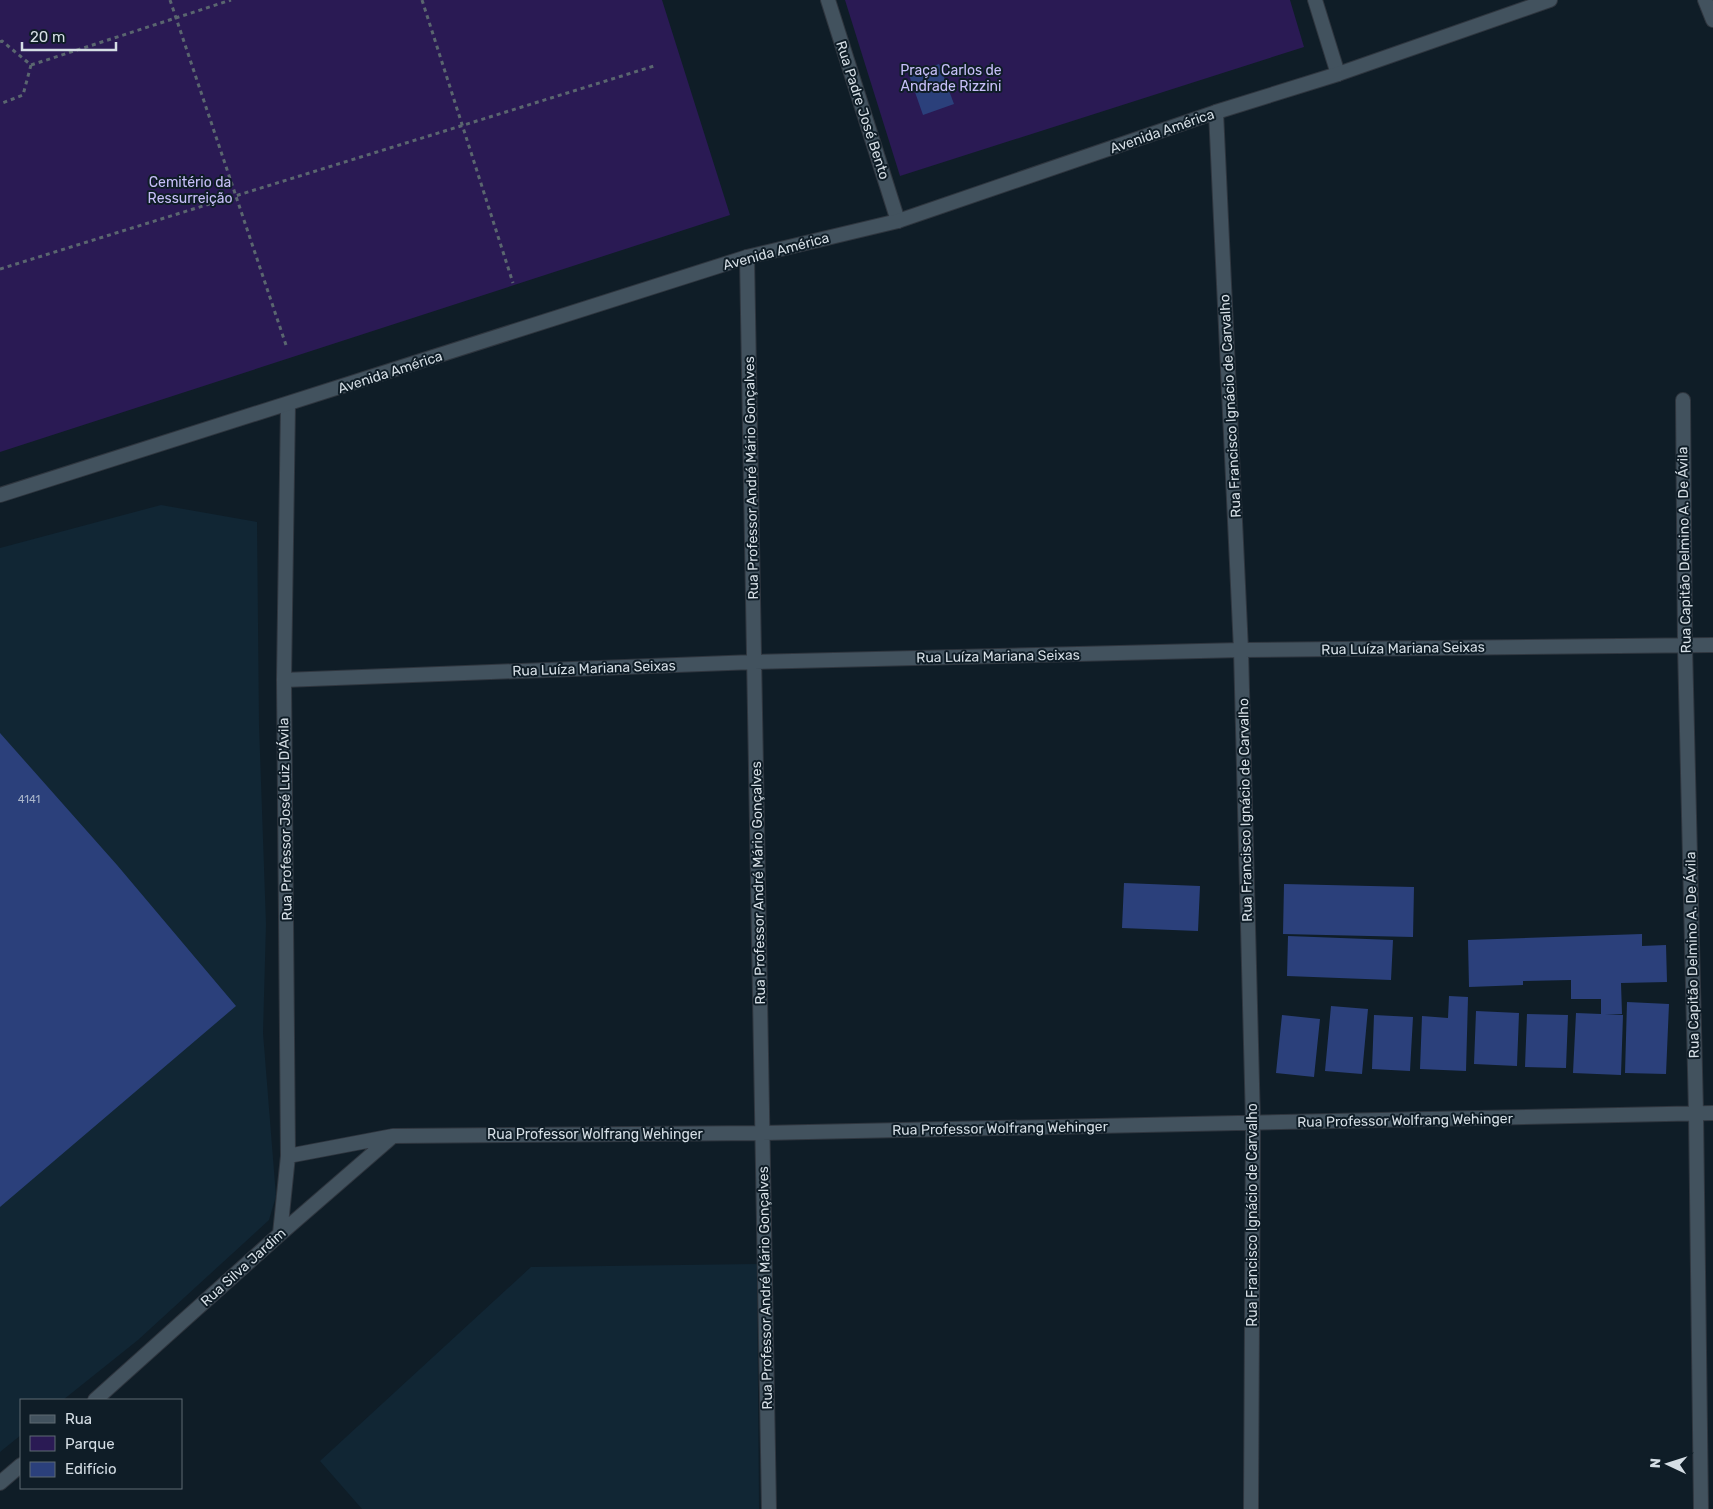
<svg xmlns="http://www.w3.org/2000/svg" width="1713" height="1509" font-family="Rubik,sans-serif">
	<rect width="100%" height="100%" fill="#0f1d27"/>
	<!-- built -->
	<path fill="#112634" d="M 161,505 L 257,522 L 259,725 L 266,924 L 263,1033 L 276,1196 L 269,1220 L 138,1340 L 63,1400 L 21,1400 L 21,1435 L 0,1452 L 0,548 Z
		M 757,1264 L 759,1509 L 362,1509 L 320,1461 L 531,1267 Z"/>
	<!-- green -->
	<path fill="#2a1a54" d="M 0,0 L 662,0 L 730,215 L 0,452 Z
		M 845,0 L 1290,0 L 1304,47 L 900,176 Z"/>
	<!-- building -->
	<path fill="#2b407b" d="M 939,64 L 954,104 L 923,115 L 909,75 Z
		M 0,733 L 117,865 L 236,1006 L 0,1207 Z
		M 1124,883 L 1200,886 L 1198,931 L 1122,928 Z
		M 1284,884 L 1414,887 L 1413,937 L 1283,934 Z
		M 1642,934 L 1642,946 L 1666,945 L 1667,982 L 1621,983 L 1622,1014 L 1605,1014 L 1623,1015 L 1621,1075 L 1573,1073 L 1576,1013 L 1601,1014 L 1601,999 L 1571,999 L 1571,980 L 1523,981 L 1523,985 L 1469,987 L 1468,940 Z
		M 1288,936 L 1393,940 L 1391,980 L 1287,976 Z
		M 1449,996 L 1468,997 L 1466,1071 L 1420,1069 L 1422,1016 L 1448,1018 Z
		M 1627,1002 L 1669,1004 L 1666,1074 L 1625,1073 Z
		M 1331,1006 L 1368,1009 L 1362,1074 L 1325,1071 Z
		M 1476,1011 L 1519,1013 L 1517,1066 L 1474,1064 Z
		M 1527,1014 L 1568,1015 L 1566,1068 L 1525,1067 Z
		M 1282,1015 L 1320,1019 L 1314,1077 L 1276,1073 Z
		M 1374,1015 L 1413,1017 L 1410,1071 L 1372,1069 Z"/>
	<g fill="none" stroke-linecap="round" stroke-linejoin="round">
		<defs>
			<path id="service" d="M 1705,0 L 1713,20"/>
			<path id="minor" d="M 828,0 L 898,221
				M 1315,0 L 1338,74
				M 1216,112 L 1241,650 L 1253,1123 L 1251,1509
				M 747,257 L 769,1509
				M 1683,400 L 1685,646 L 1696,1113 L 1701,1509
				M 284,680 L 754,662 L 1241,650 L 1713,645
				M 288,1156 L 393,1136 L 762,1133 L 1713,1113
				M 280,1234 L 288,1156 L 284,680 L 288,404
				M 95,1400 L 280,1234 L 393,1136
				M 0,1483 L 21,1465"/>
			<path id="tertiary" d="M 0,495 L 747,257 L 898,221 L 1216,112 L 1338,74 L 1550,0"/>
		</defs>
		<!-- service casing -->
		<use href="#service" stroke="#2f363f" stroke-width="16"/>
		<!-- minor casing -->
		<use href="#minor" stroke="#2f363f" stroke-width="16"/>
		<!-- tertiary casing -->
		<use href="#tertiary" stroke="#2f363f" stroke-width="16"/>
		<!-- path -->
		<path stroke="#5a666f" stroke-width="3" stroke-dasharray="4 4" stroke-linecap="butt" d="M 170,0 L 287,348
			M 422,0 L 513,283
			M 0,42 L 2,41 L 31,65 L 23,95 L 0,104
			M 31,65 L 231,0
			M 0,269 L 654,66"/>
		<!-- service -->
		<use href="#service" stroke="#42525e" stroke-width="14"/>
		<!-- minor -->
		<use href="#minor" stroke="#42525e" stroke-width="14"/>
		<!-- tertiary -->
		<use href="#tertiary" stroke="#42525e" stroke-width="14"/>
	</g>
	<g text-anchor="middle" stroke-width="4" stroke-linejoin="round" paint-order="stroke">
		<!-- number labels -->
		<g font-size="11" fill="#aab6ca">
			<text x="29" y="803">4141</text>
		</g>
		<!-- park labels -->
		<g font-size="14" fill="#c7bff8" stroke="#0f1d27">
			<text x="951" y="75">Praça Carlos de<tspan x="951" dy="16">Andrade Rizzini</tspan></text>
			<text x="190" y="187">Cemitério da<tspan x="190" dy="16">Ressurreição</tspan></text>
		</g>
		<!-- street labels -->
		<g font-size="14" fill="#d5dee5" stroke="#0f1d27">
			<text transform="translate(863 110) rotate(72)" y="5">Rua Padre José Bento</text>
			<text transform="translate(1162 131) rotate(-19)" y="5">Avenida América</text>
			<text transform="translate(776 251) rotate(-15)" y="5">Avenida América</text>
			<text transform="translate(390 372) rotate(-18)" y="5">Avenida América</text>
			<text transform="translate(1230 406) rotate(-93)" y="5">Rua Francisco Ignácio de Carvalho</text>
			<text transform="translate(751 478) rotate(-91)" y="5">Rua Professor André Mário Gonçalves</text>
			<text transform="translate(1684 550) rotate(-91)" y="5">Rua Capitão Delmino A. De Ávila</text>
			<text transform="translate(1403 648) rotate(-1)" y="5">Rua Luíza Mariana Seixas</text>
			<text transform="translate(998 656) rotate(-1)" y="5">Rua Luíza Mariana Seixas</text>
			<text transform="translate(594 668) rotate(-2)" y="5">Rua Luíza Mariana Seixas</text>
			<text transform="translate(1245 810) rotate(-91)" y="5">Rua Francisco Ignácio de Carvalho</text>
			<text transform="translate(285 819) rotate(-91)" y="5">Rua Professor José Luiz D'Ávila</text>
			<text transform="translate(758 883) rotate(-91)" y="5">Rua Professor André Mário Gonçalves</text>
			<text transform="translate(1692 955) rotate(-91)" y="5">Rua Capitão Delmino A. De Ávila</text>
			<text transform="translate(1405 1120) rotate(-1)" y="5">Rua Professor Wolfrang Wehinger</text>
			<text transform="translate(1000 1128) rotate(-1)" y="5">Rua Professor Wolfrang Wehinger</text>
			<text x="595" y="1139">Rua Professor Wolfrang Wehinger</text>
			<text transform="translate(1252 1215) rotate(-90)" y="5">Rua Francisco Ignácio de Carvalho</text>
			<text transform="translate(243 1267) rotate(-42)" y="5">Rua Silva Jardim</text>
			<text transform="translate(765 1288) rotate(-91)" y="5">Rua Professor André Mário Gonçalves</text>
		</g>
	</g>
	<!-- legend -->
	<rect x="20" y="1399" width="162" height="90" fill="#0f1d27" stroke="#5e6a73"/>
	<rect x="30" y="1415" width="25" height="8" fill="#42525e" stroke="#5e6a73"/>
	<text x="65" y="1424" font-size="15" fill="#d5dee5">Rua</text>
	<rect x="30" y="1436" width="25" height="15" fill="#2a1a54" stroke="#5e6a73"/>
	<text x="65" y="1449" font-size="15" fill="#d5dee5">Parque</text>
	<rect x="30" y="1462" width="25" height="15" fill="#2b407b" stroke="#5e6a73"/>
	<text x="65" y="1474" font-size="15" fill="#d5dee5">Edifício</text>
	<!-- north arrow -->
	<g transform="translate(1668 1464) rotate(274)" stroke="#0f1d27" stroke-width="4" paint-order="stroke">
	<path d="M0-4L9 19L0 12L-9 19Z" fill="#d5dee5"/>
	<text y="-8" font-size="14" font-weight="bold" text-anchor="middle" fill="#d5dee5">N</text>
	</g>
	<!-- scale -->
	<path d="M22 42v8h94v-8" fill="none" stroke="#d5dee5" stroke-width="2.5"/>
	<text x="30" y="42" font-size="15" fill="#d5dee5" stroke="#0f1d27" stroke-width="4" paint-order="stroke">20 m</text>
</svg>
